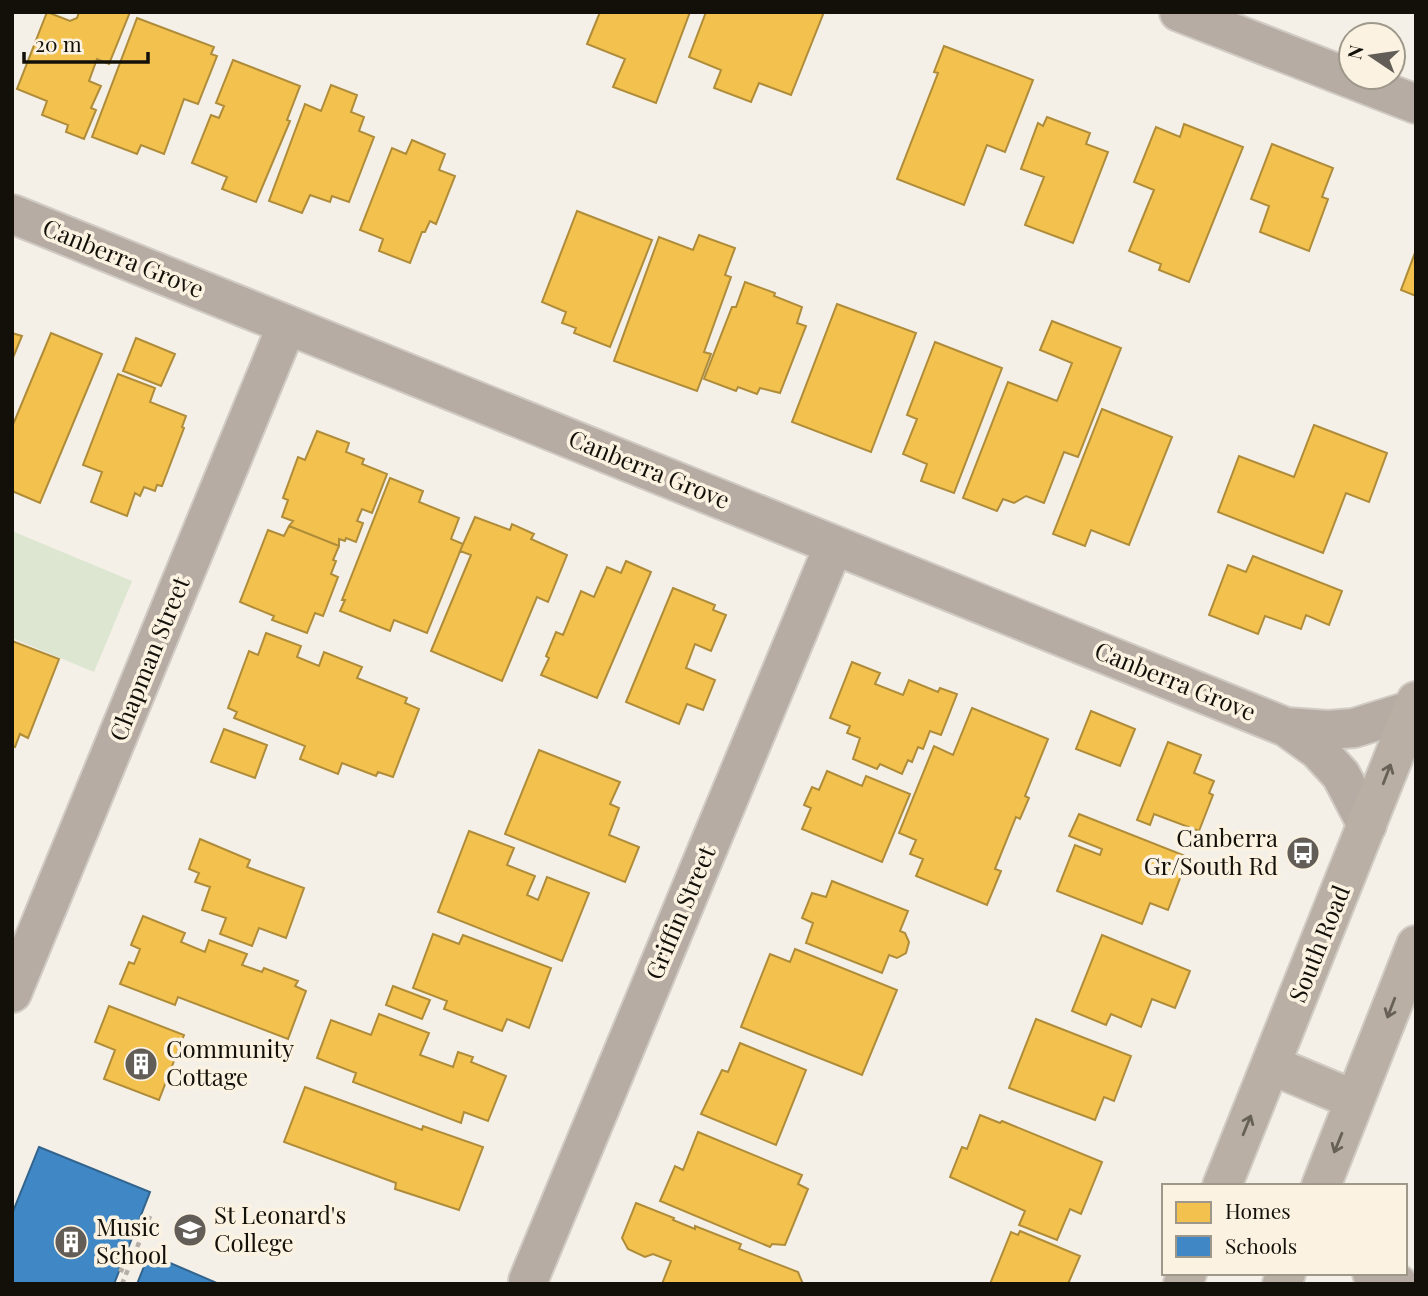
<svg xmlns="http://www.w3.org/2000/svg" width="1428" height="1296" font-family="'Playfair Display',serif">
	<rect width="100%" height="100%" fill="#f5f0e7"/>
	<!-- green -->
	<path fill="#dce6d0" d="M 12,531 L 132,581 L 94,672 L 12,638 Z"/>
	<!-- homes -->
	<path fill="#f2c14e" stroke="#af8c3a" stroke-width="2" d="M 47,12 L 70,21 L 77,18 L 79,12 L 130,12 L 109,64 L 97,59 L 89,81 L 101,86 L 91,108 L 96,110 L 84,139 L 66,132 L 68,125 L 42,115 L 47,101 L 17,89 Z
		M 600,12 L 690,12 L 656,103 L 613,87 L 625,59 L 587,44 Z
		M 706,12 L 824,12 L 791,95 L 759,83 L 751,102 L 714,88 L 721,70 L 689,57 Z
		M 137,18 L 214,47 L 211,54 L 217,56 L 198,104 L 184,99 L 164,154 L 141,145 L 137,154 L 92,137 Z
		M 944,46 L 1033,80 L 1005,152 L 987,145 L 964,205 L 897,179 L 938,73 L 934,72 Z
		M 233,60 L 300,86 L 287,120 L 290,121 L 256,202 L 222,189 L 227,177 L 192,163 L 211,115 L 219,118 L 224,106 L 216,103 Z
		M 331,85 L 357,95 L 351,112 L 364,117 L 359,131 L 374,137 L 349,202 L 332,196 L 330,202 L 310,195 L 302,213 L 269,201 L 305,104 L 321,111 Z
		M 1047,117 L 1090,133 L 1086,144 L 1108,152 L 1073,243 L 1025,225 L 1044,177 L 1021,169 L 1038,123 L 1043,126 Z
		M 1184,124 L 1243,147 L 1189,282 L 1159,270 L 1161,264 L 1129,251 L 1154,190 L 1134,182 L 1156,127 L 1180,137 Z
		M 412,140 L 445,154 L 439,170 L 455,176 L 436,224 L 430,221 L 425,232 L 422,232 L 410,263 L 379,251 L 383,239 L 360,230 L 392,148 L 406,154 Z
		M 1272,144 L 1333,168 L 1322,197 L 1328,199 L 1309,251 L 1260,232 L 1269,206 L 1251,199 Z
		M 577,211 L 652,240 L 610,347 L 574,333 L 576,328 L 562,323 L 566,312 L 542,302 Z
		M 699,235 L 735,248 L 725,275 L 731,277 L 704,352 L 711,354 L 697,391 L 614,361 L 659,237 L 693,250 Z
		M 1416,250 L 1416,296 L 1401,290 Z
		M 745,282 L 775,293 L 774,296 L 802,307 L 797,323 L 806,326 L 780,393 L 760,388 L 757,394 L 738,387 L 736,391 L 704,379 L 732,307 L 736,307 Z
		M 837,304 L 916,333 L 871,452 L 792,422 Z
		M 1052,321 L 1121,348 L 1078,457 L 1064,452 L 1044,503 L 1026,496 L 1014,503 L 1003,499 L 997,511 L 963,498 L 1008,382 L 1057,401 L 1072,363 L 1040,350 Z
		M 12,333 L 22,336 L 12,360 Z
		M 51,333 L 102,354 L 40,503 L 12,491 L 12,427 Z
		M 136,338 L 175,354 L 161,386 L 123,371 Z
		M 935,342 L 1002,368 L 954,493 L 921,481 L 927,464 L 903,454 L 917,419 L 907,415 Z
		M 118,374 L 155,388 L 150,402 L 186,416 L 182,427 L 184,428 L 162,486 L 157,485 L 155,491 L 144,487 L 140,496 L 135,493 L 127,516 L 91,502 L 102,472 L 83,465 Z
		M 1102,409 L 1172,437 L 1129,545 L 1091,530 L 1085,546 L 1053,534 Z
		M 1314,425 L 1387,453 L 1369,502 L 1346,493 L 1323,553 L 1218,512 L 1239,456 L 1294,477 Z
		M 317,431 L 349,443 L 346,452 L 364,459 L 362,464 L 387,474 L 372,513 L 362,509 L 357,521 L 363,523 L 356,542 L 346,538 L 345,541 L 339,539 L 339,546 L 289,526 L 293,521 L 282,517 L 288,500 L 283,498 L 298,457 L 305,460 Z
		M 390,478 L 423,491 L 419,502 L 459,518 L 451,539 L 463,544 L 427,633 L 394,620 L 390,631 L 340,611 L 345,600 L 342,600 Z
		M 475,517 L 510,530 L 512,524 L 534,534 L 531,539 L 567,555 L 548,602 L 537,597 L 502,681 L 431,651 L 471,555 L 460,551 Z
		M 289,526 L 339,546 L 333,560 L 336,561 L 331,574 L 338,577 L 323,616 L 315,613 L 307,633 L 272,620 L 274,616 L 240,602 L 268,530 L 284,536 Z
		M 1253,556 L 1342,591 L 1329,625 L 1306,615 L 1301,629 L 1265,616 L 1258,634 L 1209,615 L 1228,565 L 1246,572 Z
		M 626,561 L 651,572 L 597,698 L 541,675 L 549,658 L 546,656 L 556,632 L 563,635 L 581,591 L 594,597 L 607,567 L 621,573 Z
		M 673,588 L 715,605 L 713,610 L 726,615 L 711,651 L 695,644 L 686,668 L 715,680 L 703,710 L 687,704 L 679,724 L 626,702 Z
		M 266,633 L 301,646 L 297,657 L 319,666 L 324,652 L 362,667 L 357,678 L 407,698 L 405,703 L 419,709 L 393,777 L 378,772 L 376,776 L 342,763 L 338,774 L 300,759 L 305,746 L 234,718 L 237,712 L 228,708 L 249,651 L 258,655 Z
		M 12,641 L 59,659 L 28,738 L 20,734 L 15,747 L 12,746 Z
		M 852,662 L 880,673 L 875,684 L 903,695 L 909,680 L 938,692 L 940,688 L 957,694 L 941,735 L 930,731 L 923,749 L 918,747 L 912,762 L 908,760 L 902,774 L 880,764 L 877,769 L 853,759 L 860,738 L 847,733 L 850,726 L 830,718 Z
		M 972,708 L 1048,739 L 1025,796 L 1029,798 L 1020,819 L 1016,817 L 995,869 L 1001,871 L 987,905 L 916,876 L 923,859 L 910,854 L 916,840 L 899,833 L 934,746 L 953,755 Z
		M 1091,711 L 1135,729 L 1120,766 L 1076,749 Z
		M 224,729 L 267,745 L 255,778 L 211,762 Z
		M 1168,742 L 1201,755 L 1194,773 L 1214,781 L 1209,793 L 1213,795 L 1199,831 L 1154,814 L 1150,825 L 1137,820 Z
		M 539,750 L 620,782 L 610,804 L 619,808 L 609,835 L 639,847 L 625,882 L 505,834 Z
		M 827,771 L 862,786 L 866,776 L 910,794 L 882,862 L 802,829 L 811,808 L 804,805 L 812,787 L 819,790 Z
		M 1079,814 L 1188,857 L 1168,910 L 1150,903 L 1142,924 L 1057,891 L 1075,845 L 1100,855 L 1102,849 L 1069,836 Z
		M 469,831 L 514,848 L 507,865 L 535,876 L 527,895 L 538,900 L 547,877 L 589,893 L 562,961 L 438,912 Z
		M 200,839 L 250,860 L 247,867 L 304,888 L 286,938 L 259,928 L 252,946 L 220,934 L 226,918 L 202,910 L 210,887 L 195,882 L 199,873 L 189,869 Z
		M 832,881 L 908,911 L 900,931 L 905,933 L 909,942 L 906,953 L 897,958 L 889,955 L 882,973 L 806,943 L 813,923 L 802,918 L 812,893 L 826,897 Z
		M 143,916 L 185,933 L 181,942 L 205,952 L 209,940 L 247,954 L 242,965 L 262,972 L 264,968 L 298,981 L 295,986 L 306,991 L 288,1039 L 178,997 L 175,1005 L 120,984 L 129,962 L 134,964 L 140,949 L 131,945 Z
		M 433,934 L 459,944 L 463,935 L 551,968 L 529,1028 L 507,1019 L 502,1031 L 444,1009 L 447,1001 L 413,988 Z
		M 1102,935 L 1190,971 L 1175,1008 L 1152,999 L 1141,1027 L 1111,1014 L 1106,1025 L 1072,1011 Z
		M 795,949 L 897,990 L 862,1075 L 741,1027 L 770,954 L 790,962 Z
		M 393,986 L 430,1000 L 422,1019 L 386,1005 Z
		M 109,1006 L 184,1035 L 159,1100 L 104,1079 L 115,1050 L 95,1042 Z
		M 379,1014 L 429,1033 L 420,1055 L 453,1067 L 458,1052 L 473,1057 L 471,1062 L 506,1076 L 488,1121 L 464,1112 L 461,1123 L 353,1082 L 356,1073 L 317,1058 L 331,1020 L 371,1035 Z
		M 1036,1019 L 1131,1056 L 1114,1101 L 1104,1097 L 1095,1120 L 1009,1088 Z
		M 740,1043 L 806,1070 L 776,1145 L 701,1114 L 722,1070 L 728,1072 Z
		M 305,1087 L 422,1130 L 423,1126 L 483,1147 L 459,1210 L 395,1189 L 396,1183 L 284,1142 Z
		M 980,1115 L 1000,1123 L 1002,1121 L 1102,1162 L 1081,1214 L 1070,1209 L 1057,1240 L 1019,1225 L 1025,1211 L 950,1177 L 962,1147 L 967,1149 Z
		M 698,1132 L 802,1175 L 798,1184 L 808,1189 L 785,1245 L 772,1244 L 770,1247 L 660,1201 L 675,1166 L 683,1170 Z
		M 636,1203 L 674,1218 L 673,1220 L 695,1229 L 695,1226 L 741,1244 L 739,1249 L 798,1272 L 803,1284 L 662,1284 L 671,1261 L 653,1254 L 645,1257 L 628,1249 L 622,1238 Z
		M 1020,1231 L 1080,1256 L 1068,1284 L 990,1284 L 1011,1232 L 1018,1235 Z"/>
	<!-- schools -->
	<path fill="#3f88c5" stroke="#32648d" stroke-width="2" d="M 39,1147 L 150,1192 L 114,1284 L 12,1283 L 12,1214 Z
		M 149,1254 L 217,1283 L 216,1284 L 137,1284 Z"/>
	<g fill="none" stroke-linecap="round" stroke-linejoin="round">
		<defs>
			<path id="minor" d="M 1179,12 L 1416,104
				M 12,214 L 1286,727 L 1318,750 L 1341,775 L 1367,825
				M 1286,727 L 1328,730 L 1354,728 L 1412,710
				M 12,993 L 287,325
				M 1372,1273 L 1398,1284
				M 528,1281 L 834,545"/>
			<path id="primary" d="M 1271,1065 L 1355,1100
				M 1222,1186 L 1416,701
				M 1321,1186 L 1416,945
				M 1183,1284 L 1187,1273
				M 1282,1284 L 1286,1273"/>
		</defs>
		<!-- minor casing -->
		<use href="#minor" stroke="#d0cbc4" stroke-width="42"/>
		<!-- primary casing -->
		<use href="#primary" stroke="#d0cbc4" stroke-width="42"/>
		<!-- path -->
		<path stroke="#b5aea6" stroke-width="4.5" stroke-dasharray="5 5" stroke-linecap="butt" d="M 119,1269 L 126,1272
			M 122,1284 L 150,1216"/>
		<!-- minor -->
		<use href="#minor" stroke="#b7aca3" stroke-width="38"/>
		<!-- primary -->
		<use href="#primary" stroke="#b9afa4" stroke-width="38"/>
	</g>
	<!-- one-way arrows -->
	<defs><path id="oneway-shaft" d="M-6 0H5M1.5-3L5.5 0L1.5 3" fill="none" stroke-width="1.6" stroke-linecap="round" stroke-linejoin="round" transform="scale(1.75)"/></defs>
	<g stroke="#666057">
		<use href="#oneway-shaft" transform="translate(1387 774) rotate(-69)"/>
		<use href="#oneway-shaft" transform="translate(1391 1008) rotate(111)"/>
		<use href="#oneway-shaft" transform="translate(1247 1125) rotate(-68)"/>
		<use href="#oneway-shaft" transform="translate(1338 1143) rotate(112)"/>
	</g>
	<!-- icons -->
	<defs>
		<symbol id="bus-disc" viewBox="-11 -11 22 22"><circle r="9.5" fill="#625e57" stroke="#fbf2e1"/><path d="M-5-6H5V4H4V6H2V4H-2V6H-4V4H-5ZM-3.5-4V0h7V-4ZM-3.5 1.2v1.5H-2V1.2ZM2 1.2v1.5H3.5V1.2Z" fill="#fff"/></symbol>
		<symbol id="building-disc" viewBox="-11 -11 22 22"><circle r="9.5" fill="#625e57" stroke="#fbf2e1"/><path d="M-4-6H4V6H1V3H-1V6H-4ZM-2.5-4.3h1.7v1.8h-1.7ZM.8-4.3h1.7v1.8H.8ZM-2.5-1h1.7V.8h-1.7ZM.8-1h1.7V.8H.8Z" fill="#fff"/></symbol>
		<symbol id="school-disc" viewBox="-11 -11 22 22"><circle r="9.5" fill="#625e57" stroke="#fbf2e1"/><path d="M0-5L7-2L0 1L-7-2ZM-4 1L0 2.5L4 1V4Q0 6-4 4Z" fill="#fff"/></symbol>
	</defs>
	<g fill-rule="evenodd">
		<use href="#bus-disc" x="1284" y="834" width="38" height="38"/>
		<use href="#building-disc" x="122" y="1045" width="38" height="38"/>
		<use href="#school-disc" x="171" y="1211" width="38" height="38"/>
		<use href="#building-disc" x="52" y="1223" width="38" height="38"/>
	</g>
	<g text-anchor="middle" stroke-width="7" stroke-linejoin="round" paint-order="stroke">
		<!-- street labels -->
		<g font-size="24" fill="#13100a" stroke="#fbf2e1">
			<text transform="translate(123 259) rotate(22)" y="8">Canberra Grove</text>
			<text transform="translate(649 470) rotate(22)" y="8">Canberra Grove</text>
			<text transform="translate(150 659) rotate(-68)" y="8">Chapman Street</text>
			<text transform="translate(1175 682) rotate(22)" y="8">Canberra Grove</text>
			<text transform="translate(681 913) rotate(-67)" y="8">Griffin Street</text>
			<text transform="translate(1320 944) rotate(-68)" y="8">South Road</text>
		</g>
		<!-- poi labels -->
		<g font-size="24" fill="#13100a" stroke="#fbf2e1" text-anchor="start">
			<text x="1278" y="847" text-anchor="end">Canberra<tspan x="1278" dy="28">Gr/South Rd</tspan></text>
			<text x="166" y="1058">Community<tspan x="166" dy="28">Cottage</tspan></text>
			<text x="214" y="1224">St Leonard's<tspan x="214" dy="28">College</tspan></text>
			<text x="96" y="1236">Music<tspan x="96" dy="28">School</tspan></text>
		</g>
	</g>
	<!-- border -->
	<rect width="1428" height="1296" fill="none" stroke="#13100a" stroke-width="28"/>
	<!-- legend -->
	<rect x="1162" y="1184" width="245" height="91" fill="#fbf2e1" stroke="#9e988b" stroke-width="2"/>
	<rect x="1176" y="1202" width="35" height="21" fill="#f2c14e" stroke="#9e988b" stroke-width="2"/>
	<text x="1225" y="1219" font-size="21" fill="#13100a">Homes</text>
	<rect x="1176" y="1236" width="35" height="21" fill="#3f88c5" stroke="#9e988b" stroke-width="2"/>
	<text x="1225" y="1254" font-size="21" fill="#13100a">Schools</text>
	<!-- north arrow -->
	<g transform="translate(1372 56) rotate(283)"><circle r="33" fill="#fbf2e1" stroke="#9e988b" stroke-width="2"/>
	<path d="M0-5L12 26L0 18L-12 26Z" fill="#625e57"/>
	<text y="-10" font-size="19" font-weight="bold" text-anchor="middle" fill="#13100a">N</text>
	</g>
	<!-- scale -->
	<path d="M24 52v10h124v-10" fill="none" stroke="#13100a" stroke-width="3.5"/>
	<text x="35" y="52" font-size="21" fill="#13100a" stroke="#fbf2e1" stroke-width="5" paint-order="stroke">20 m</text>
</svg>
